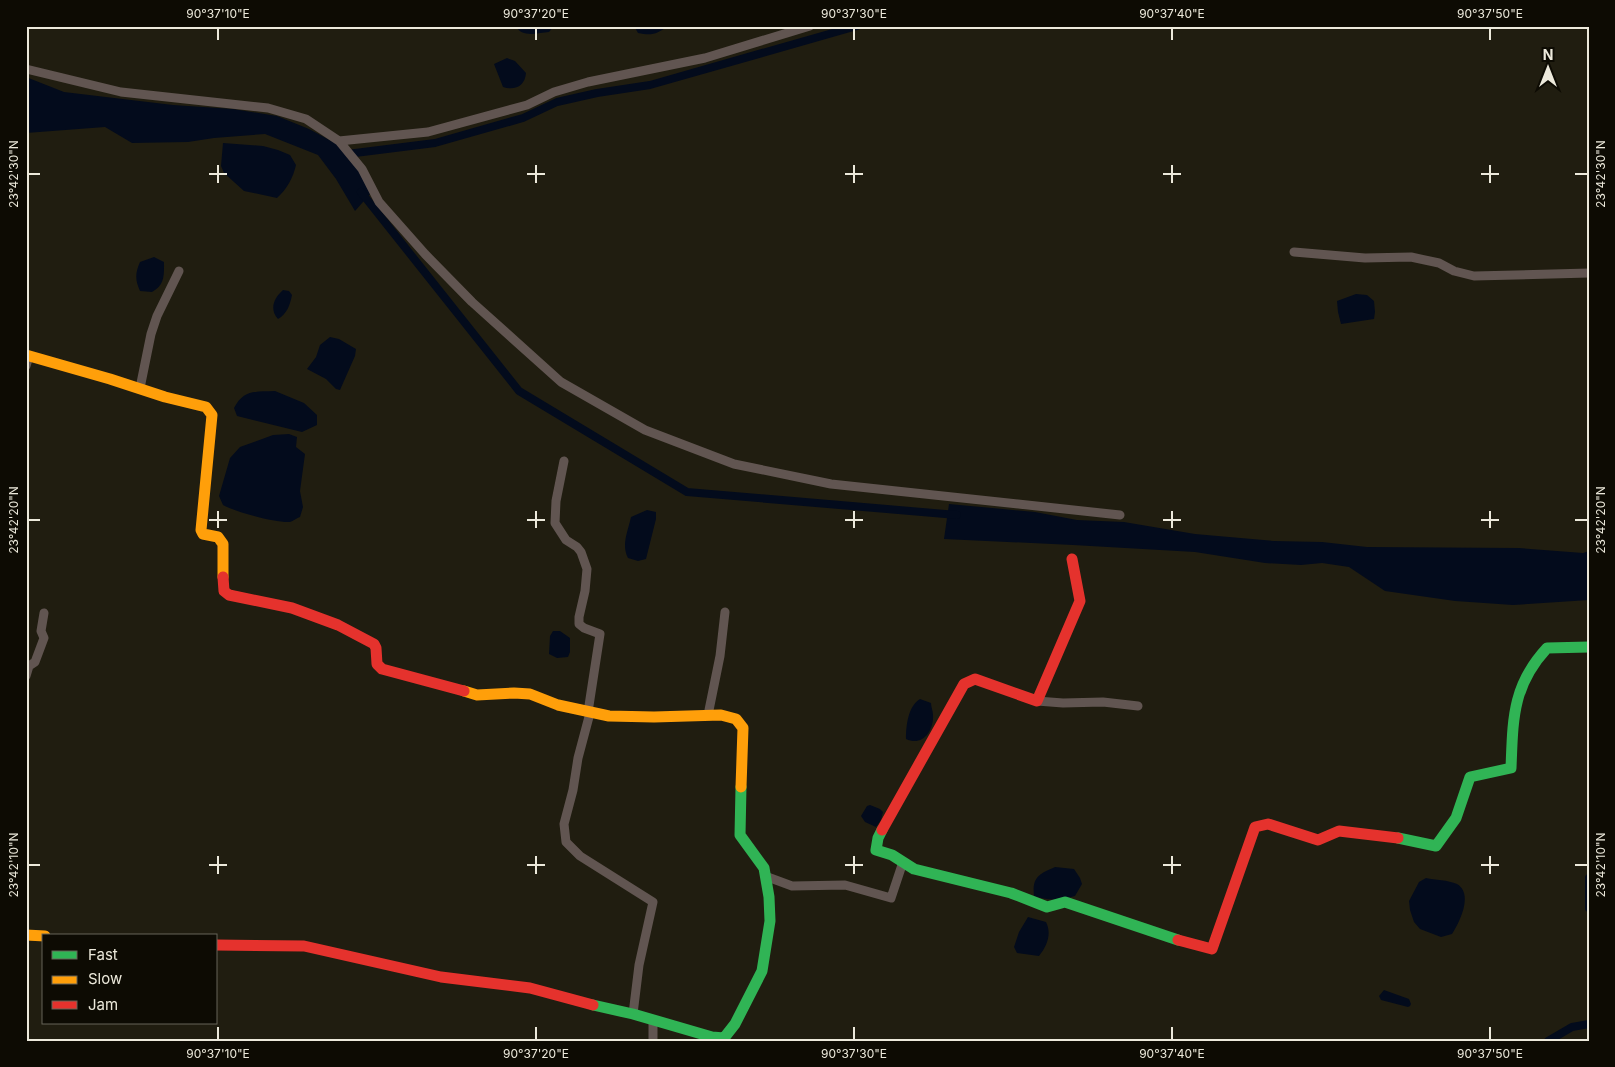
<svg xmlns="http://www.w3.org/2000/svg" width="1615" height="1067" font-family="Inter,sans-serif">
	<rect width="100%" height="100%" fill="#201d10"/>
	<!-- water -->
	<path fill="#030b1c" d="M 516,26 L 554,26 L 549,32 C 538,33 521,38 516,26 Z
		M 634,26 L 668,26 C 657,34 652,36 638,33 Z
		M 507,58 L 515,61 L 526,73 C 525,86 515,91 503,87 L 494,64 Z
		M 26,77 L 64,92 L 173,105 L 233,109 L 277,116 L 309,129 L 337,144 L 357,165 L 371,193 L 355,211 L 336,179 L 318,155 L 265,134 L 214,138 L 188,142 L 132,143 L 105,127 L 26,133 Z
		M 223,143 L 263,146 L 278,150 L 290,155 L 296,165 C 293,178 287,189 277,198 L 244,191 L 224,173 L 221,166 Z
		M 154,257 L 164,262 C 164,275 165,285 152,292 L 140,291 C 135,280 135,273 140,262 Z
		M 283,290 L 289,291 L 292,295 C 290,305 287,314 278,319 C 269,309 274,298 283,290 Z
		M 1356,294 L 1367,295 L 1374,301 L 1375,312 L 1374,319 L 1341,324 L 1338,312 L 1337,301 Z
		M 330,337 L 339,339 L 356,349 L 355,356 L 340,390 L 336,389 L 326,379 L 307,369 L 316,357 L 320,345 Z
		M 275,391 L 304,403 L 317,415 L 317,425 L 302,432 L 237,416 L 234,408 C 244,389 256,392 275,391 Z
		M 289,434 L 297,437 L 296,447 L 305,454 L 300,491 L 303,507 L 300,517 C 297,518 293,521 290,522 C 275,523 236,512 223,505 L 219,496 L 230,458 L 240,447 L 273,435 Z
		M 949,504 L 1035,512 L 1077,520 L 1124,522 L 1195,534 L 1274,541 L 1322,542 L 1367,547 L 1519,548 L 1583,553 L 1589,551 L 1589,600 L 1513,605 L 1455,601 L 1385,591 L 1349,567 L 1322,563 L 1301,565 L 1265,563 L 1195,552 L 1073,545 L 944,539 Z
		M 647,510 L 656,512 L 656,519 L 646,559 L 638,561 L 628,558 C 621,545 628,531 631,517 Z
		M 553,631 L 560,631 L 570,638 L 570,652 L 568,657 L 557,658 L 549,654 L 550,636 Z
		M 920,699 L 931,703 C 931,707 933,711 933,715 C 934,730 923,747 906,739 C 906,726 908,706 920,699 Z
		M 870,805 L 880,809 L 883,812 L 881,820 L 876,827 L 865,822 L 861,816 L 867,806 Z
		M 1055,867 L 1074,869 L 1080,878 L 1082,884 L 1075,896 C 1061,900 1048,901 1034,896 C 1032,877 1039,874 1055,867 Z
		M 1426,878 C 1435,880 1448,880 1457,884 C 1474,894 1459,923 1452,934 L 1441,937 L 1420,929 L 1414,922 L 1410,910 L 1409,901 L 1419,882 Z
		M 1028,917 L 1046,922 C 1052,934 1047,946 1039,956 L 1017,953 L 1014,947 L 1019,932 Z
		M 1384,990 L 1409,999 L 1411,1004 L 1410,1006 L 1408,1007 L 1381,1000 L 1379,996 Z"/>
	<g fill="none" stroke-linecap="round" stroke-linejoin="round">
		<!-- canal -->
		<path stroke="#030b1c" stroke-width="8" d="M 347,154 L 435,143 L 523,118 L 557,102 L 597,93 L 650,85 L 857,26
			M 361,192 L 519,391 L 687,492 L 957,515
			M 1589,878 L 1589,908
			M 1548,1041 L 1572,1027 L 1589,1024"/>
		<!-- street -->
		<path stroke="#615551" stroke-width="9" d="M 26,69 L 121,92 L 268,108 L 306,119 L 339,141 L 428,132 L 527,105 L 554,92 L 588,82 L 705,58 L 810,26
			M 339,141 L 362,169 L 379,202 L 425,254 L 472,302 L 561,382 L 645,430 L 734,464 L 831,484 L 1120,515
			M 1294,252 L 1365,258 L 1411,257 L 1439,263 L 1454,271 L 1474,276 L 1589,273
			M 26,366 L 29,356
			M 140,388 L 151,334 L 157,316 L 179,271
			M 564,461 L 556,501 L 555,523 L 566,540 L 577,547 L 581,552 L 587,569 L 585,591 L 579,617 L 579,624 L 584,628 L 600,634 L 588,712
			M 26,676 L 29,666 L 35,662 L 44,638 L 41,631 L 44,613
			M 1037,701 L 1063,703 L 1103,702 L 1138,706
			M 590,713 L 578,758 L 573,790 L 564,824 L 566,842 L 580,856 L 653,902 L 639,965 L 633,1014
			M 708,715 L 720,656 L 725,612
			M 765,876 L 792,886 L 845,885 L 891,898 L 903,862
			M 653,1020 L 653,1041"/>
		<!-- fast -->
		<path stroke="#30b455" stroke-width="11" d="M 882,830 L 878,838 L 876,850 L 892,855 L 914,869 L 1011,893 L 1047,907 L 1065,902 L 1178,940
			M 1398,838 L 1436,846 L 1456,818 L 1470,777 L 1511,768 C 1513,719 1512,686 1547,648 L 1589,647
			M 593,1005 L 633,1014 L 712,1037 L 724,1038 L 735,1024 L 762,971 L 770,921 L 769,897 L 764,868 L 740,835 L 741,787"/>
		<!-- slow -->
		<path stroke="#ff9f0a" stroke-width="11" d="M 26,355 L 110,379 L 165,397 L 206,407 L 212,415 L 201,530 L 203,534 L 218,537 L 223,544 L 223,577
			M 464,691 L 477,695 L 514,693 L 530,694 L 558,705 L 609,716 L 654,717 L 721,715 L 736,719 L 743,728 L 741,787
			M 26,935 L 45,936"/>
		<!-- jam -->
		<path stroke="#e5322d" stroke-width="11" d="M 223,577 L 224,591 L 229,595 L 292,608 L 338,625 L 374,644 L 376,648 L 377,664 L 382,669 L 464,691
			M 882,830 L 964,684 L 975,679 L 1037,701 L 1080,601 L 1072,559
			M 1178,940 L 1212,949 L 1255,827 L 1268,824 L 1318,840 L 1339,831 L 1398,838
			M 216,945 L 304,946 L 441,977 L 530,988 L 593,1005"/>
	</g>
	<!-- ticks -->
	<path fill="none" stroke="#ece9db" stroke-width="2" d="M 218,28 L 218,40M 536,28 L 536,40M 854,28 L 854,40M 1172,28 L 1172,40M 1490,28 L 1490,40M 218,165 L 218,183M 536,165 L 536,183M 854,165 L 854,183M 1172,165 L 1172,183M 1490,165 L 1490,183M 28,174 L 40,174M 209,174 L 227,174M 527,174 L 545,174M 845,174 L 863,174M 1163,174 L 1181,174M 1481,174 L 1499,174M 1575,174 L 1588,174M 218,511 L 218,528M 536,511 L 536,528M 854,511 L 854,528M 1172,511 L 1172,528M 1490,511 L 1490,528M 28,520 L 40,520M 209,520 L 227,520M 527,520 L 545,520M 845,520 L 863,520M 1163,520 L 1181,520M 1481,520 L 1499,520M 1575,520 L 1588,520M 218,856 L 218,874M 536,856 L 536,874M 854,856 L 854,874M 1172,856 L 1172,874M 1490,856 L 1490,874M 28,865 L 40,865M 209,865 L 227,865M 527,865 L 545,865M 845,865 L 863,865M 1163,865 L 1181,865M 1481,865 L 1499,865M 1575,865 L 1588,865M 218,1027 L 218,1040M 536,1027 L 536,1040M 854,1027 L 854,1040M 1172,1027 L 1172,1040M 1490,1027 L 1490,1040"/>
	<!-- border -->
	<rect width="1615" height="1067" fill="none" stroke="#0d0b03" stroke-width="55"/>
	<!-- legend -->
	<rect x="42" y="934" width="175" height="90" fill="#0d0b03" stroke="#666459"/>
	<rect x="52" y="951" width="25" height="8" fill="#30b455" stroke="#666459"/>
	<text x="88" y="960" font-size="15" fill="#ece9db">Fast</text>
	<rect x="52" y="976" width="25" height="8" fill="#ff9f0a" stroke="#666459"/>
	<text x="88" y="984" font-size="15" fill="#ece9db">Slow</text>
	<rect x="52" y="1001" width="25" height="8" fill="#e5322d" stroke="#666459"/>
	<text x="88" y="1010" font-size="15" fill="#ece9db">Jam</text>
	<!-- north arrow -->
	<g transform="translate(1548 68)" stroke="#0d0b03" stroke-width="4" paint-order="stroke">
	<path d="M0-4L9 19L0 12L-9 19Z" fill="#ece9db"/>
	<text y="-8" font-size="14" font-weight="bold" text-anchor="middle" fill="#ece9db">N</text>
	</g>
	<rect x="28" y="28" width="1560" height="1012" fill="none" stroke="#ece9db" stroke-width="2"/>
	<g font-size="12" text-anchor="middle" fill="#ece9db">
		<text x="218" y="18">90°37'10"E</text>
		<text x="536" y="18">90°37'20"E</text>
		<text x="854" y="18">90°37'30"E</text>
		<text x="1172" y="18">90°37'40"E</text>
		<text x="1490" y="18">90°37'50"E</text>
		<text transform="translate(14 174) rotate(-90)" y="4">23°42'30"N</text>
		<text transform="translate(1601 174) rotate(-90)" y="4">23°42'30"N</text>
		<text transform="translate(14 520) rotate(-90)" y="4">23°42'20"N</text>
		<text transform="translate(1601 520) rotate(-90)" y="4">23°42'20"N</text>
		<text transform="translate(14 865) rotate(-90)" y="4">23°42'10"N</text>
		<text transform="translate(1601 865) rotate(-90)" y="4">23°42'10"N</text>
		<text x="218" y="1058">90°37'10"E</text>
		<text x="536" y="1058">90°37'20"E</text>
		<text x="854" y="1058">90°37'30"E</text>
		<text x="1172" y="1058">90°37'40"E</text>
		<text x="1490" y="1058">90°37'50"E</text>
	</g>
</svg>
